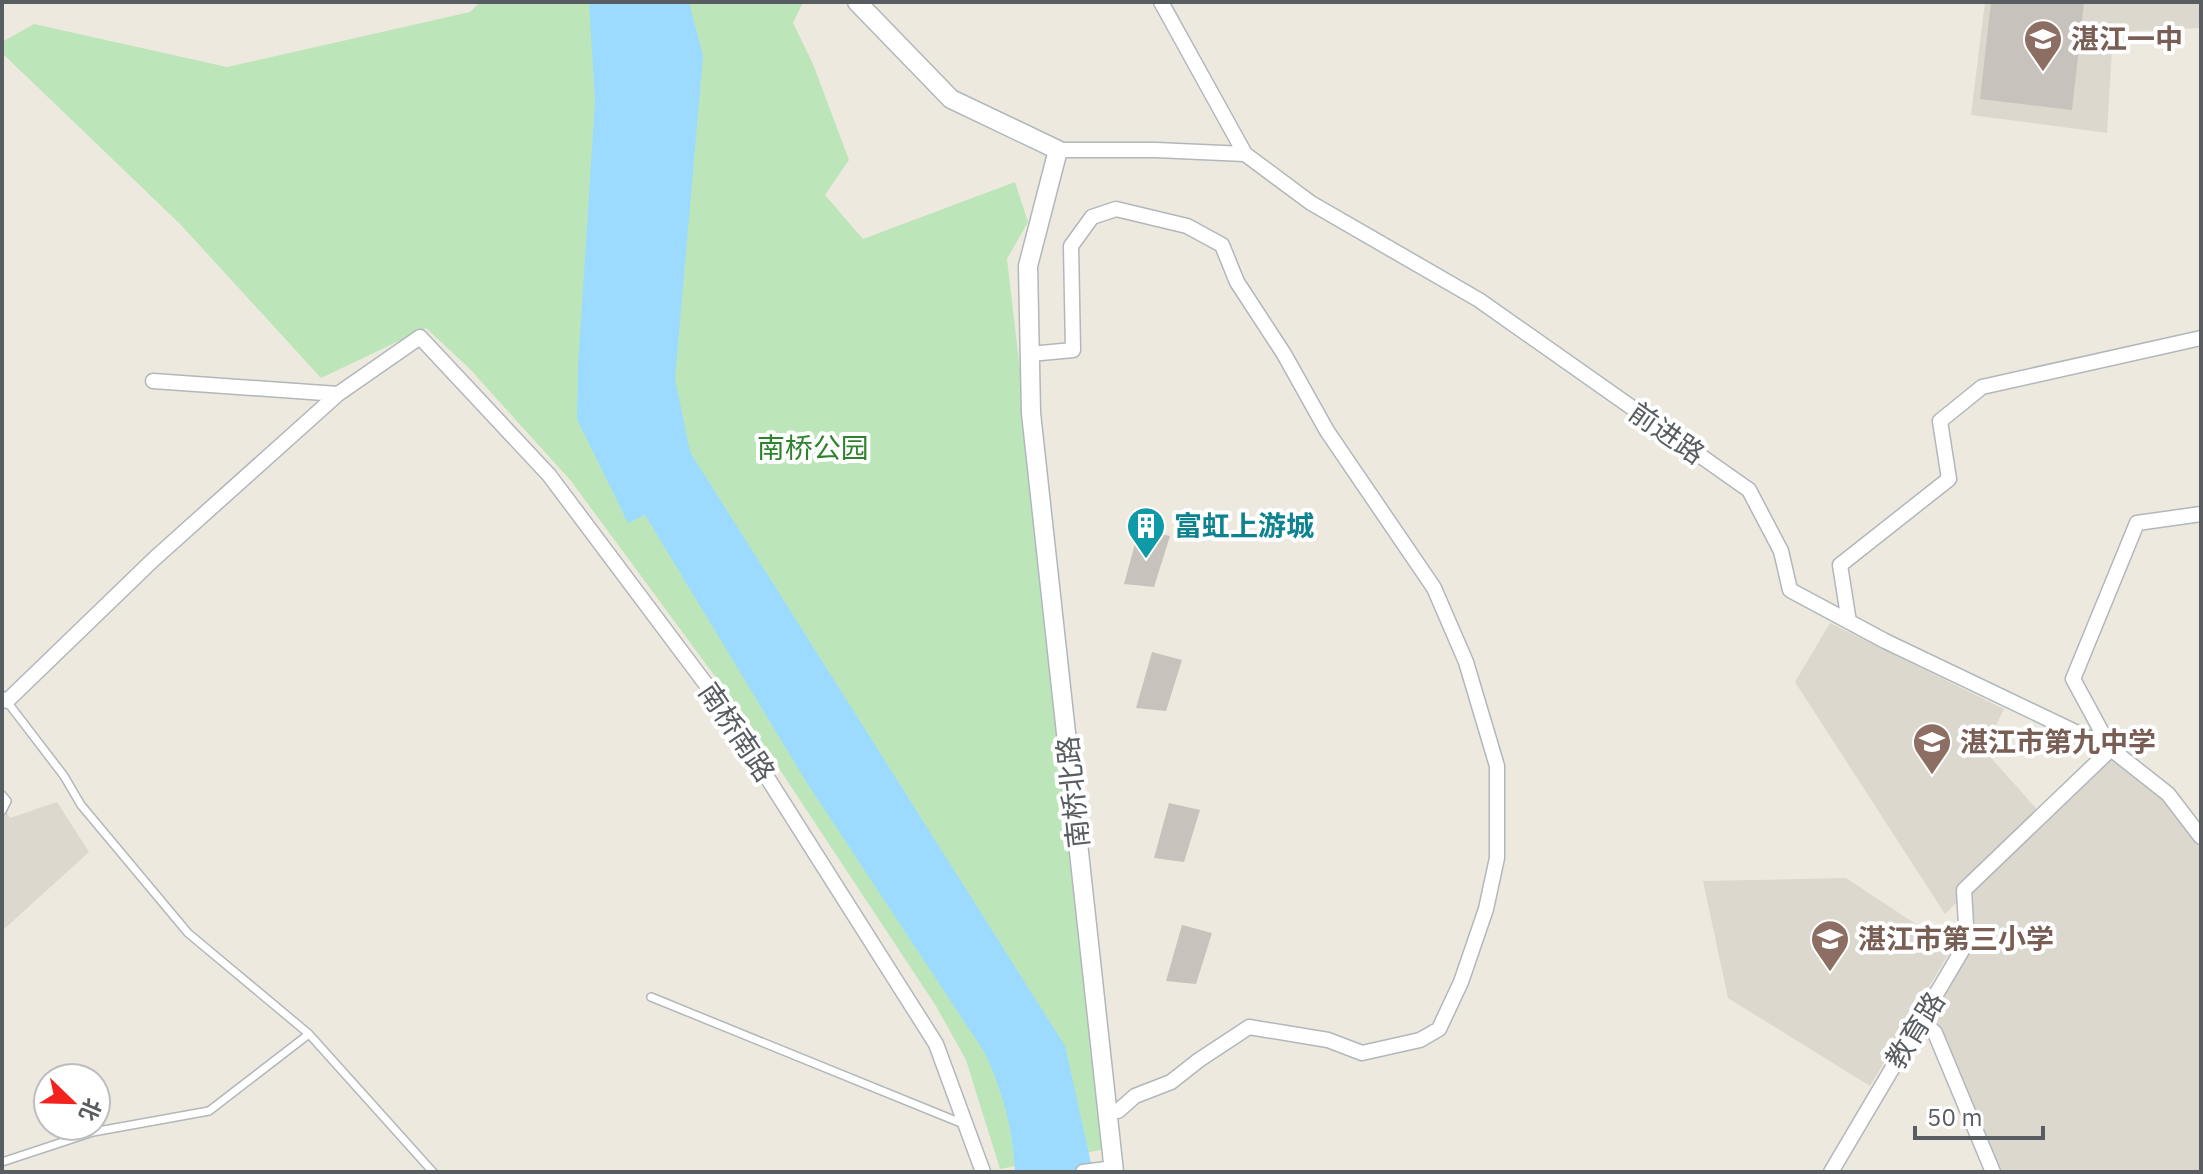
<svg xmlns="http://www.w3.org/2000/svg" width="2203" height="1174" font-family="'IBM Plex Sans','Noto Sans SC',sans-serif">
	<rect width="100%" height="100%" fill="#ede9df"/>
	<!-- education -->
	<path fill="#dcd8ce" d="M 1985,2 L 2201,2 L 2201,28 L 2113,32 L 2107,133 L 1971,115 Z
		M 1830,623 L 2004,709 L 1984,750 L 2042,815 L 2111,749 L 2168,794 L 2201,837 L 2201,1172 L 1993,1172 L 1922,1020 L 1967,943 L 1964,895 L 1945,914 L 1795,682 Z
		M 57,802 L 89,852 L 2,931 L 2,804 L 10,818 Z
		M 1846,878 L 1952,948 L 1870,1086 L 1728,998 L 1703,881 Z"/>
	<!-- green -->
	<path fill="#bce6b9" d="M 480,2 L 803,2 L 793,23 L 813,64 L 849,160 L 825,195 L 863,239 L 1015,182 L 1028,222 L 1007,259 L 1111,1148 L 1000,1169 L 966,1060 L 936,1006 L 745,717 L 571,481 L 469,368 L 426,328 L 321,378 L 180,224 L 2,53 L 2,42 L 34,24 L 227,67 L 470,12 Z"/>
	<!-- water -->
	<path fill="#9ddaff" d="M 589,2 L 689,2 L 703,56 L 675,379 L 690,452 L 1065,1046 L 1093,1172 L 1015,1172 C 1013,1128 1003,1093 985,1053 L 807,783 L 645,515 L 628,523 L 577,419 L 578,367 L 595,101 Z"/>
	<!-- building -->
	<path fill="#c7c3bc" d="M 1991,2 L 2084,2 L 2072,110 L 1980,99 Z
		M 1139,529 L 1170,536 L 1154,587 L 1124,584 Z
		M 1152,652 L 1182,660 L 1166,711 L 1136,708 Z
		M 1169,803 L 1200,810 L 1184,862 L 1154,858 Z
		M 1182,925 L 1212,933 L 1196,984 L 1166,981 Z"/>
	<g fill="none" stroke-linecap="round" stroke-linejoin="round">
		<defs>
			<path id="service" d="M 2,695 L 64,776 L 81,805 L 188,933 L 309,1034 L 433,1172
				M 2,795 L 7,801 L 2,811
				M 651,997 L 966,1125
				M 2,1162 L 93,1132 L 209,1111 L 309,1034"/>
			<path id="minor" d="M 1161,2 L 1245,154
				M 1058,150 L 1156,150 L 1245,154 L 1311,203 L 1479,300 L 1749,490 L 1781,551 L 1790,590 L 1885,641 L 2111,749 L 2168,794 L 2201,837
				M 1030,354 L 1073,350 L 1071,246 L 1092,217 L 1116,209 L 1187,226 L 1222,245 L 1237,282 L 1284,354 L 1327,431 L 1434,588 L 1466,662 L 1497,766 L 1497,858 L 1486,909 L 1461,982 L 1439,1029 L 1420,1040 L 1362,1053 L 1328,1040 L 1249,1027 L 1199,1060 L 1171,1082 L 1135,1096 L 1118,1111
				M 153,381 L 338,394 L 420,337 L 549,475 L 720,703 L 936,1044 L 983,1172
				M 1849,622 L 1840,565 L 1949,479 L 1940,421 L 1982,387 L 2201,338
				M 7,701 L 154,559 L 338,394
				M 1922,1020 L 1935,1033 L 1993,1172
				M 1083,1172 L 1114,1168
				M 1831,1172 L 1967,942 L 1964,890 L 2111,749 L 2073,679 L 2137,523 L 2201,514"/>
			<path id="tertiary" d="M 857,2 L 951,99 L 1058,150 L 1028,266 L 1031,413 L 1114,1172"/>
		</defs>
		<!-- service casing -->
		<use href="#service" stroke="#b2b7bb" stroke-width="10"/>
		<!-- minor casing -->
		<use href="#minor" stroke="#b2b7bb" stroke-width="17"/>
		<!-- tertiary casing -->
		<use href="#tertiary" stroke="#b2b7bb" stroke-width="21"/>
		<!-- service -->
		<use href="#service" stroke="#fff" stroke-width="7"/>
		<!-- minor -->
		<use href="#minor" stroke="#fff" stroke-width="14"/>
		<!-- tertiary -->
		<use href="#tertiary" stroke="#fff" stroke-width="18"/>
	</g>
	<!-- icons -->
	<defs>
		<symbol id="school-pin" viewBox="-11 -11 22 30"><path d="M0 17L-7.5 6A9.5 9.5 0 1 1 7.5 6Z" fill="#8d6e63" stroke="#fff"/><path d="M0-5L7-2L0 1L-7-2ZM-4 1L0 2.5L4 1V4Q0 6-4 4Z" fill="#fff"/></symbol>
		<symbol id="building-pin" viewBox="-11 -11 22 30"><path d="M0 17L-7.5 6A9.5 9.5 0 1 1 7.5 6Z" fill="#0f9aa8" stroke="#fff"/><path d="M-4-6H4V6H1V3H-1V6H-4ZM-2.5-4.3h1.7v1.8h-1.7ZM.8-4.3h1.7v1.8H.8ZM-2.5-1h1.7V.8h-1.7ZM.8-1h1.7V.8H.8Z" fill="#fff"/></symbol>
	</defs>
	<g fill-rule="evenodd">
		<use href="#school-pin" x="2021" y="17" width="44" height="60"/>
		<use href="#building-pin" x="1124" y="504" width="44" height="60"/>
		<use href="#school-pin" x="1910" y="720" width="44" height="60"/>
		<use href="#school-pin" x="1808" y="917" width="44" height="60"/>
	</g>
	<g text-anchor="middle" stroke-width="8" stroke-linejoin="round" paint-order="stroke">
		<!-- education labels -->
		<g font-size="28" font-weight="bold" fill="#785e54" stroke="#fff" text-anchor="start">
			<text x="2071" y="49">湛江一中</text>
			<text x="1960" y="752">湛江市第九中学</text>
			<text x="1858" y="949">湛江市第三小学</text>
		</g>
		<!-- street labels -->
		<g font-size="28" fill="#585d62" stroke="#fff">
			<text transform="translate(1667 433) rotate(35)" y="10">前进路</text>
			<text transform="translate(737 732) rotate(56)" y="10">南桥南路</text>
			<text transform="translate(1073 792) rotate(-96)" y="10">南桥北路</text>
			<text transform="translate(1915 1030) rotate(-58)" y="10">教育路</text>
		</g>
		<!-- park labels -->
		<g font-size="28" fill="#2f832e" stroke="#fff">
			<text x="813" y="458">南桥公园</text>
		</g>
		<!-- culture labels -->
		<g font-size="28" font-weight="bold" fill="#0d838f" stroke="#fff" text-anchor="start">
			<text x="1174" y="536">富虹上游城</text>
		</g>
	</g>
	<!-- border -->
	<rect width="2203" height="1174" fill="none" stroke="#585d62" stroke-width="8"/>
	<!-- north arrow -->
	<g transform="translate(72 1102) rotate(113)"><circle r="38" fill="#ffffff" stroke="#bcbec0" stroke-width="2"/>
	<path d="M0-6L14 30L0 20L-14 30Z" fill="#f3221f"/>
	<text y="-12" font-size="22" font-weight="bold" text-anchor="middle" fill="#585d62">北</text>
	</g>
	<!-- scale -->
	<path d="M1915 1126v12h128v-12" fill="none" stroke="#585d62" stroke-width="4"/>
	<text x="1927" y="1126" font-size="24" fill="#585d62" stroke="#ffffff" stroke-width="6" paint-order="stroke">50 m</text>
</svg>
